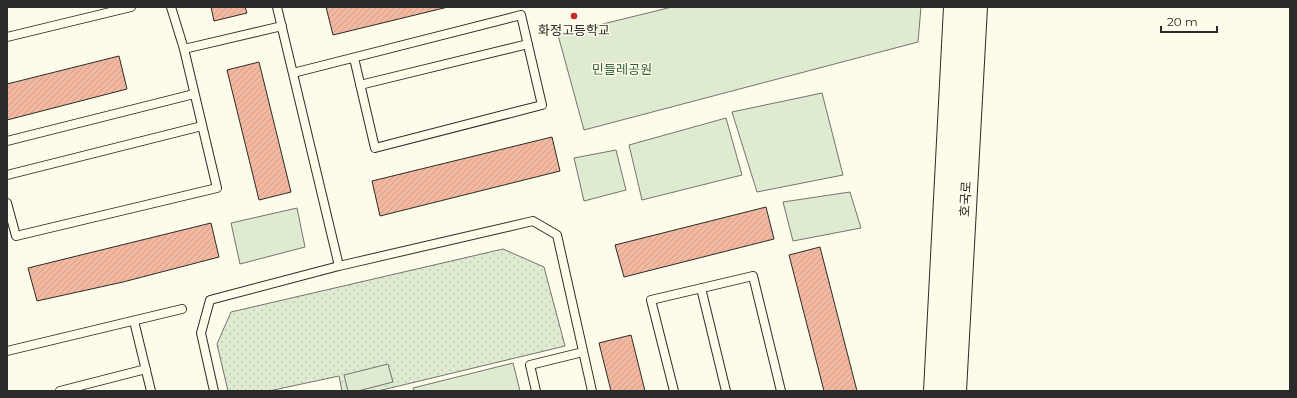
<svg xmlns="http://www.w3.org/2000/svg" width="1297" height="398" font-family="Montserrat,'Noto Sans KR',sans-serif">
	<defs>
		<pattern id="grass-dots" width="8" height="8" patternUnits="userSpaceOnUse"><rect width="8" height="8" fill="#deebd1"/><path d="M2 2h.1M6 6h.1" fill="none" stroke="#bfcab4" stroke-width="1.8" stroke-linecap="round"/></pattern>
		<pattern id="building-hatch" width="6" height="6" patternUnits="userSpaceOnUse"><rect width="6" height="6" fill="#f2b8a0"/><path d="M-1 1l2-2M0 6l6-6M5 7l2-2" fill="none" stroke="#d09e8a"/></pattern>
	</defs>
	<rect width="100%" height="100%" fill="#fdfbea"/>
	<!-- grass -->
	<path fill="url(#grass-dots)" stroke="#74746e" d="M 503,249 L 544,267 L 565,346 L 378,391 L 342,391 L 339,376 L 269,391 L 228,391 L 217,344 L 231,312 Z"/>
	<!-- park -->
	<path fill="#deebd1" stroke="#74746e" d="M 672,7 L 921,7 L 918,42 L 584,130 L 558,35 Z
		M 822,93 L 843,175 L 757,192 L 732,112 Z
		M 726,118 L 742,175 L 642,200 L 629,145 Z
		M 616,150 L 626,190 L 584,201 L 574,158 Z
		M 850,192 L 861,228 L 793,241 L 783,202 Z
		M 297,208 L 305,247 L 240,264 L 231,223 Z
		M 513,363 L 520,391 L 414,391 L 413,388 Z
		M 388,364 L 393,382 L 358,391 L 348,391 L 344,375 Z"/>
	<!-- building -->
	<path fill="url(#building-hatch)" stroke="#2b2b2b" d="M 211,7 L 245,7 L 247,13 L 214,21 Z
		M 326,7 L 448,7 L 333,35 Z
		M 119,56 L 127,89 L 7,120 L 7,84 Z
		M 259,62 L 291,192 L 259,200 L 227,70 Z
		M 552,137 L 560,171 L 380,216 L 372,181 Z
		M 766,207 L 774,239 L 624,277 L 615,245 Z
		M 211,223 L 219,257 L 123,282 L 37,301 L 28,268 Z
		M 820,247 L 857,391 L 824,391 L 789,255 Z
		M 631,335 L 645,391 L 611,391 L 599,343 Z"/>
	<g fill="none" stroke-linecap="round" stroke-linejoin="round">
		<defs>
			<path id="service" d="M 7,37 L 131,7
				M 184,49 L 282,26
				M 293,73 L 521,15 L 542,105 L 375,148 L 354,58
				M 360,85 L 528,44
				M 7,141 L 194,94
				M 7,175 L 202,126
				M 7,203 L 16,236 L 217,188 L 184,49 L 171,7
				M 339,266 L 533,221 L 557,235 L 592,391
				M 701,288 L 726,391
				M 134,321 L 151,391
				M 7,351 L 182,309
				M 60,391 L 146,369
				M 214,391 L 201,333 L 210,300 L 339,266 L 277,7
				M 536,391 L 530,365 L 583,352
				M 674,391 L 651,300 L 753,276 L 781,391"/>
			<path id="primary" d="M 935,391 L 955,7
				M 955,391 L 976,7"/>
		</defs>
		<!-- service casing -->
		<use href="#service" stroke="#2b2b2b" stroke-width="10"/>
		<!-- primary casing -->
		<use href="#primary" stroke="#2b2b2b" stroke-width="24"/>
		<!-- service -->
		<use href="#service" stroke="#fdfbea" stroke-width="8"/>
		<!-- primary -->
		<use href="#primary" stroke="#fdfbea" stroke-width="22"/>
	</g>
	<!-- markers -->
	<circle fill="#c62828" stroke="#fdfbea" stroke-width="1.5" cx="574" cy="16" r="4"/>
	<g text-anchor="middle" stroke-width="3" stroke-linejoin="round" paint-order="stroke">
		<!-- poi labels -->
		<g font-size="13" fill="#2b2b2b" stroke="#fdfbea">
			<text x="574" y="35">화정고등학교</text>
		</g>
		<!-- park labels -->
		<g font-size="13" fill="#34623c" stroke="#fdfbea">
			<text x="622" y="74">민들레공원</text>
		</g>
		<!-- street labels -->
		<g font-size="13" fill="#2b2b2b" stroke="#fdfbea">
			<text transform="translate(965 199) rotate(-87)" y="5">호국로</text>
		</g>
	</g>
	<!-- border -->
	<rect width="1297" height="398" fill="none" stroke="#2b2b2b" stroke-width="16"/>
	<!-- scale -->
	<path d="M1161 26v6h56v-6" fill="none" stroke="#2b2b2b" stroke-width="2"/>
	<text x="1167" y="26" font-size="12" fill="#2b2b2b" stroke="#fdfbea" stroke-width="3" paint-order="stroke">20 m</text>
</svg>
